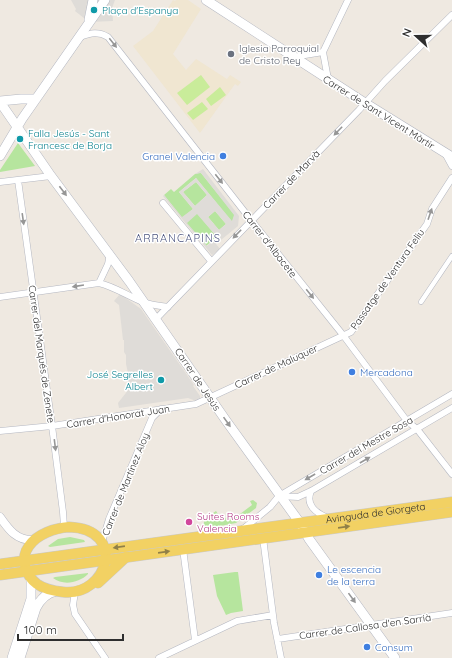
<svg xmlns="http://www.w3.org/2000/svg" width="452" height="658" font-family="Quicksand,sans-serif">
	<rect width="100%" height="100%" fill="#efe9e1"/>
	<!-- education -->
	<path fill="#f0e6d1" d="M 173,0 L 175,1 L 176,0 L 188,0 L 201,9 L 173,54 L 186,70 L 196,59 L 227,79 L 230,75 L 241,82 L 238,86 L 235,84 L 200,133 L 133,46 L 153,31 Z"/>
	<!-- green -->
	<path fill="#b6e59e" d="M 18,143 L 35,166 L 0,172 L 0,170 Z
		M 199,173 L 201,173 L 235,215 L 232,222 L 196,178 L 179,192 L 193,209 L 182,218 L 164,195 L 171,189 L 174,192 L 195,174 Z
		M 196,182 L 207,195 L 195,206 L 183,192 Z
		M 215,211 L 226,224 L 219,230 L 208,217 Z
		M 197,213 L 217,237 L 206,246 L 186,223 Z
		M 253,500 L 257,503 L 256,508 L 236,523 L 209,528 L 204,526 C 202,519 211,515 216,511 L 222,520 L 229,516 L 232,520 L 252,505 L 250,501 Z
		M 70,537 L 84,540 L 85,542 L 50,547 L 48,546 L 58,539 Z
		M 235,572 L 238,572 L 243,611 L 231,613 L 226,615 L 217,596 L 213,575 Z
		M 88,573 L 88,574 C 79,583 63,586 53,578 L 55,577 Z"/>
	<!-- pitch -->
	<path fill="#c9ec9a" d="M 201,75 L 210,87 L 187,105 L 177,93 Z
		M 220,87 L 226,95 L 211,106 L 206,99 Z
		M 202,102 L 208,109 L 193,120 L 187,113 Z"/>
	<!-- plaza -->
	<path fill="#dfdcd8" fill-rule="evenodd" d="M 71,0 L 115,0 L 112,8 L 113,21 L 89,22 L 75,11 L 76,9 Z
		M 203,169 L 239,216 L 238,226 L 216,244 L 220,249 L 212,255 L 163,196 L 164,195 L 182,217 L 193,209 L 179,192 L 196,178 L 232,221 L 234,215 L 201,173 L 195,174 ZM 196,182 L 207,195 L 195,206 L 183,192 ZM 215,211 L 226,224 L 219,230 L 208,217 ZM 197,214 L 217,237 L 207,246 L 187,223 Z
		M 120,294 L 141,309 L 194,385 L 193,386 L 200,396 L 200,399 L 196,401 L 188,398 L 119,408 L 118,403 L 129,389 L 127,373 L 128,373 L 126,364 L 126,355 L 124,352 L 124,340 L 123,340 L 119,305 L 114,301 Z"/>
	<g fill="none" stroke-linecap="round" stroke-linejoin="round">
		<defs>
			<path id="pedestrian" d="M 421,302 L 452,256"/>
			<path id="minor" d="M 80,37 C 91,33 98,31 108,37 L 251,220 L 343,335 L 407,421 L 417,429 L 452,474
				M 293,57 L 323,52
				M 328,79 L 323,52 L 348,0
				M 446,155 L 452,166
				M 18,180 L 52,426 L 63,512 L 64,527
				M 0,182 L 51,176
				M 163,203 L 211,261
				M 99,283 C 115,287 128,296 143,302 C 151,305 160,306 168,307
				M 0,297 L 99,283 L 108,264 L 110,254
				M 156,319 L 359,110 L 385,81 L 452,15
				M 0,431 L 52,426 L 196,404 L 351,332 L 427,224 L 432,209 L 452,178
				M 311,491 C 305,505 316,513 328,518
				M 279,496 L 298,497 L 311,491 L 452,408
				M 243,529 L 270,507 L 279,496 L 452,394
				M 263,538 L 274,623 L 281,658
				M 102,542 L 109,519 L 152,418 L 161,409
				M 183,549 L 195,640
				M 75,592 L 73,605 L 75,614 L 105,658
				M 278,639 L 452,613
				M 159,658 L 237,621 L 273,615"/>
			<path id="tertiary" d="M 0,517 C 9,530 17,541 34,540"/>
			<path id="secondary" d="M 206,0 L 365,103 L 452,157
				M 89,20 L 93,0
				M 0,101 L 21,99 L 36,99
				M 0,102 L 51,176 L 129,281 L 227,422 L 300,523 L 309,539 L 395,658
				M 0,156 L 22,119 L 105,0
				M 12,658 L 31,599 L 31,579
				M 20,658 L 36,608 C 40,600 47,593 56,591"/>
			<g id="primary">
				<path d="M 69,527 C 128,529 108,597 63,592 C 54,591 44,589 37,584 C 25,575 20,558 29,546 C 37,534 55,528 69,527 Z"/>
				<path id="s1" d="M 0,564 L 452,502"/>
				<path d="M 0,575 L 452,512"/>
				<path d="M 98,583 L 126,557"/>
			</g>
		</defs>
		<!-- pedestrian casing -->
		<use href="#pedestrian" stroke="#b4b7c1" stroke-width="5.5"/>
		<!-- minor casing -->
		<use href="#minor" stroke="#b4b7c1" stroke-width="7"/>
		<!-- tertiary casing -->
		<use href="#tertiary" stroke="#b4b7c1" stroke-width="9"/>
		<!-- secondary casing -->
		<use href="#secondary" stroke="#b4b7c1" stroke-width="10"/>
		<!-- primary casing -->
		<use href="#primary" stroke="#c9c9c9" stroke-width="11"/>
		<!-- pedestrian -->
		<use href="#pedestrian" stroke="#fff" stroke-width="4.5"/>
		<!-- minor -->
		<use href="#minor" stroke="#fff" stroke-width="6"/>
		<!-- tertiary -->
		<use href="#tertiary" stroke="#fff" stroke-width="8"/>
		<!-- secondary -->
		<use href="#secondary" stroke="#fff" stroke-width="9"/>
		<!-- primary -->
		<use href="#primary" stroke="#f2d163" stroke-width="10"/>
	</g>
	<!-- one-way arrows -->
	<defs><path id="oneway-solid" d="M-6-.8H1V-3.2L6.5 0L1 3.2V.8H-6Z"/></defs>
	<g fill="#969696">
		<use href="#oneway-solid" transform="translate(113 43) rotate(52)"/>
		<use href="#oneway-solid" transform="translate(338 131) rotate(134)"/>
		<use href="#oneway-solid" transform="translate(219 179) rotate(52)"/>
		<use href="#oneway-solid" transform="translate(63 191) rotate(53)"/>
		<use href="#oneway-solid" transform="translate(430 214) rotate(-71)"/>
		<use href="#oneway-solid" transform="translate(23 219) rotate(82)"/>
		<use href="#oneway-solid" transform="translate(237 234) rotate(134)"/>
		<use href="#oneway-solid" transform="translate(78 286) rotate(171)"/>
		<use href="#oneway-solid" transform="translate(310 294) rotate(51)"/>
		<use href="#oneway-solid" transform="translate(227 422) rotate(55)"/>
		<use href="#oneway-solid" transform="translate(55 445) rotate(83)"/>
		<use href="#oneway-solid" transform="translate(365 460) rotate(-30)"/>
		<use href="#oneway-solid" transform="translate(310 477) rotate(150)"/>
		<use href="#oneway-solid" transform="translate(352 598) rotate(54)"/>
	</g>
	<g fill="#908048">
		<use href="#oneway-solid" transform="translate(344 527) rotate(-8)"/>
		<use href="#oneway-solid" transform="translate(119 547) rotate(172)"/>
		<use href="#oneway-solid" transform="translate(164 552) rotate(-8)"/>
	</g>
	<!-- markers -->
	<g fill="#0f9aa8" stroke="#fff" stroke-width="1.5">
		<circle cx="94" cy="10" r="4"/>
		<circle cx="20" cy="139" r="4"/>
		<circle cx="161" cy="380" r="4"/>
	</g>
	<circle fill="#6b7280" stroke="#fff" stroke-width="1.5" cx="231" cy="54" r="4"/>
	<g fill="#3f7fe0" stroke="#fff" stroke-width="1.5">
		<circle cx="223" cy="156" r="4"/>
		<circle cx="352" cy="372" r="4"/>
		<circle cx="319" cy="575" r="4"/>
		<circle cx="367" cy="647" r="4"/>
	</g>
	<circle fill="#d1479c" stroke="#fff" stroke-width="1.5" cx="189" cy="522" r="4"/>
	<g text-anchor="middle" stroke-width="3" stroke-linejoin="round" paint-order="stroke">
		<!-- culture labels -->
		<g font-size="10" fill="#0d838f" stroke="#fff" text-anchor="start">
			<text x="102" y="14">Plaça d'Espanya</text>
			<text x="28" y="137">Falla Jesús - Sant<tspan x="28" dy="12">Francesc de Borja</tspan></text>
			<text x="153" y="378" text-anchor="end">José Segrelles<tspan x="153" dy="12">Albert</tspan></text>
		</g>
		<!-- worship labels -->
		<g font-size="10" fill="#5b616d" stroke="#fff" text-anchor="start">
			<text x="239" y="52">Iglesia Parroquial<tspan x="239" dy="12">de Cristo Rey</tspan></text>
		</g>
		<!-- street labels -->
		<g font-size="10" fill="#2e2e2e" stroke="#fff">
			<text transform="translate(379 112) rotate(32)" y="4">Carrer de Sant Vicent Màrtir</text>
			<text transform="translate(291 179) rotate(-46)" y="4">Carrer de Marvà</text>
			<text transform="translate(270 244) rotate(52)" y="4">Carrer d'Albacete</text>
			<text transform="translate(387 279) rotate(-55)" y="4">Passatge de Ventura Feliu</text>
			<text transform="translate(42 354) rotate(82)" y="4">Carrer del Marqués de Zenete</text>
			<text transform="translate(276 366) rotate(-25)" y="4">Carrer de Maluquer</text>
			<text transform="translate(198 379) rotate(56)" y="4">Carrer de Jesús</text>
			<text transform="translate(118 416) rotate(-9)" y="4">Carrer d'Honorat Juan</text>
			<text transform="translate(366 445) rotate(-30)" y="4">Carrer del Mestre Sosa</text>
			<text transform="translate(125 484) rotate(-68)" y="4">Carrer de Martínez Aloy</text>
			<text dy="4" stroke="none"><textPath href="#s1" startOffset="379">Avinguda de Giorgeta</textPath></text>
			<text transform="translate(365 626) rotate(-8)" y="4">Carrer de Callosa d'en Sarrià</text>
		</g>
		<!-- shop labels -->
		<g font-size="10" fill="#366cbe" stroke="#fff" text-anchor="start">
			<text x="215" y="160" text-anchor="end">Granel Valencia</text>
			<text x="360" y="376">Mercadona</text>
			<text x="327" y="573">Le escencia<tspan x="327" dy="12">de la terra</tspan></text>
			<text x="375" y="651">Consum</text>
		</g>
		<!-- hotel labels -->
		<g font-size="10" fill="#b23c85" stroke="#fff" text-anchor="start">
			<text x="197" y="520">Suites Rooms<tspan x="197" dy="12">Valencia</tspan></text>
		</g>
		<!-- neighbourhood labels -->
		<g font-size="11" letter-spacing="1" fill="#4d5680" stroke="#fff">
			<text x="178" y="242">ARRANCAPINS</text>
		</g>
	</g>
	<!-- north arrow -->
	<g transform="translate(416 36) rotate(291)" stroke="#ffffff" stroke-width="3" paint-order="stroke">
	<path d="M0-3L7 15L0 10L-7 15Z" fill="#2e2e2e"/>
	<text y="-6" font-size="11" font-weight="bold" text-anchor="middle" fill="#2e2e2e">N</text>
	</g>
	<!-- scale -->
	<path d="M18 634v6h105v-6" fill="none" stroke="#2e2e2e" stroke-width="2"/>
	<text x="24" y="634" font-size="12" fill="#2e2e2e" stroke="#ffffff" stroke-width="3" paint-order="stroke">100 m</text>
</svg>
